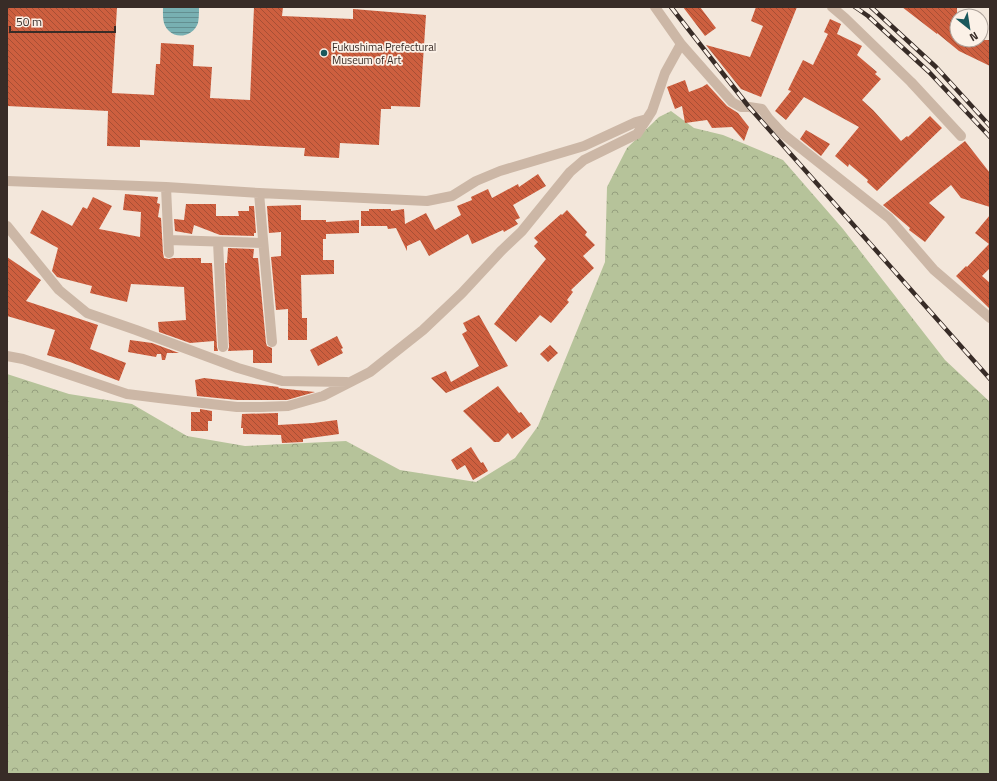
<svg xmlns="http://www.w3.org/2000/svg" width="997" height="781" font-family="'Titillium Web',sans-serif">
	<defs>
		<pattern id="forest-crowns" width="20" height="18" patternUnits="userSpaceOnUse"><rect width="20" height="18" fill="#b6c39a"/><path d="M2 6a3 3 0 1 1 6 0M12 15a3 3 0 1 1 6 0" fill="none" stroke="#959f7e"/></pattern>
		<pattern id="water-rules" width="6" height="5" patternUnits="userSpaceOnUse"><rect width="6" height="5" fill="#78b0b2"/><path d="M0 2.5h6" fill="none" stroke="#638f91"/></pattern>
		<pattern id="building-back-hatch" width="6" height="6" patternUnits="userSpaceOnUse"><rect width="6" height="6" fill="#cd5f3f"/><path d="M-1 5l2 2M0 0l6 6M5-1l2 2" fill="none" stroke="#a74f35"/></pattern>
	</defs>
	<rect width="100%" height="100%" fill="#f3e7db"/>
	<!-- forest -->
	<path fill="url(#forest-crowns)" d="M 671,111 L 694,128 L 723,135 L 783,160 L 843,229 L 945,360 L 990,402 L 990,774 L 7,774 L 7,374 L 69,394 L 132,404 L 187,436 L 245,446 L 346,441 L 400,470 L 476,482 L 515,458 L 538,426 L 605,262 L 607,187 L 627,148 L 659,117 Z"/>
	<!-- water -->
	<path fill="url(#water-rules)" d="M 163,7 L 199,7 C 199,12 199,18 198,23 C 194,35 178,40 169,31 C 162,25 163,15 163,7 Z"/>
	<!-- building -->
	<path fill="url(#building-back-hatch)" d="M 7,7 L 117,7 L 112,93 L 154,95 L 156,64 L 160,64 L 161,43 L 194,45 L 193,66 L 212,67 L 210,98 L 250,100 L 254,7 L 283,7 L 282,16 L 353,19 L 353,9 L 426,15 L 420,107 L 391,106 L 391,109 L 381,109 L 379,145 L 340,143 L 339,158 L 304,156 L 305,148 L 140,140 L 140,147 L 107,146 L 108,111 L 7,106 Z
		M 683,7 L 700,7 L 716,28 L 705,36 Z
		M 756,7 L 797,7 L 761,97 L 741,89 L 706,45 L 750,57 L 763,26 L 751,21 Z
		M 902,7 L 957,7 L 957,40 L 990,40 L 990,66 L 959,51 L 937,33 L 937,34 Z
		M 830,19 L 841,24 L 837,34 L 862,46 L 857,55 L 877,72 L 875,74 L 881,79 L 862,100 L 873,110 L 901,141 L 907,136 L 908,137 L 930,116 L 942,128 L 877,191 L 867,182 L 868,180 L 849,164 L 848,167 L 835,156 L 859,127 L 804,97 L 786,120 L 775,111 L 791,91 L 788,90 L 803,60 L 813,65 L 828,34 L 824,32 Z
		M 685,80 L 689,92 L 702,87 L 707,84 L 727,106 L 738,113 L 749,127 L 744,141 L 732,127 L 712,128 L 707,120 L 685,123 L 682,106 L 675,109 L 667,87 Z
		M 806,130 L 830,144 L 821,156 L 800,139 Z
		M 965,141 L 990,173 L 990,207 L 961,198 L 951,185 L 929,203 L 945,217 L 925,242 L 909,230 L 910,228 L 883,205 Z
		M 538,174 L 546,186 L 513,205 L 520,218 L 515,220 L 518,224 L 504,232 L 503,230 L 472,244 L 468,234 L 429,256 L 420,240 L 407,246 L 407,251 L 396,228 L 388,229 L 387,226 L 361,226 L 361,211 L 369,211 L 369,209 L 391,209 L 391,211 L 404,209 L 405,224 L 426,213 L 435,230 L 461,215 L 457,206 L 472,200 L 471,197 L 488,189 L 492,198 L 518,184 L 519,187 Z
		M 125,194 L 158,197 L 157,203 L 160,204 L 158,217 L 161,218 L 163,253 L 164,258 L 169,259 L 173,258 L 201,258 L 201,263 L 212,263 L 217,347 L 218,351 L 214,351 L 214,341 L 190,343 L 159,332 L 158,322 L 186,320 L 184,287 L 131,284 L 127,302 L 90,293 L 92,286 L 57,277 L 52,271 L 58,248 L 30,233 L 42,210 L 72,226 L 83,207 L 87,209 L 93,197 L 112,206 L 99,229 L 140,237 L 141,212 L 123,210 Z
		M 186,204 L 216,204 L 216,216 L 239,216 L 238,211 L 249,211 L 249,206 L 254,206 L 256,233 L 254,233 L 254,236 L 220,235 L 194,225 L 192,234 L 175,231 L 174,219 L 184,220 Z
		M 301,205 L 301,220 L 326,220 L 326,222 L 359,220 L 359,233 L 326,234 L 326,239 L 323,239 L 323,260 L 334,260 L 334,274 L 301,275 L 302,318 L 307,318 L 307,340 L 288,340 L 288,309 L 276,310 L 271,257 L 281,256 L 281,232 L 269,233 L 267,206 Z
		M 567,210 L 587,232 L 585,235 L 595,245 L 583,256 L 594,268 L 571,290 L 573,292 L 567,300 L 569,302 L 551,323 L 540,315 L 516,342 L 494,324 L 546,259 L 534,246 L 538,242 L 534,238 L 561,214 L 562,215 Z
		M 990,215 L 990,268 L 982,276 L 990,283 L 990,309 L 956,276 L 966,266 L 967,267 L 989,244 L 975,233 Z
		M 228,248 L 254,249 L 253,258 L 258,258 L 266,343 L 267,346 L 272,348 L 272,363 L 253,363 L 253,350 L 228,351 L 229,347 L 225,263 L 227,263 Z
		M 7,257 L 41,280 L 26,301 L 98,325 L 90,349 L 126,363 L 119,381 L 70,362 L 47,355 L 55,330 L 7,316 Z
		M 479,315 L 508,366 L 446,393 L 431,378 L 446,371 L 451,382 L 479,366 L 462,334 L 467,331 L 463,323 Z
		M 337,336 L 343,348 L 341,349 L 343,353 L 318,366 L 310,350 Z
		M 130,340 L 152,343 L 179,353 L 167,353 L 165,360 L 162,360 L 161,354 L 157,354 L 156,357 L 128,352 Z
		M 550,345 L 558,353 L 548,362 L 540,354 Z
		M 204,378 L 279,387 L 278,388 L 315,392 L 287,400 L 237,400 L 197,396 L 195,380 Z
		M 498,386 L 519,413 L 521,412 L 531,425 L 512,439 L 508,433 L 499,442 L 494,442 L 463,411 Z
		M 200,409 L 212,411 L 212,421 L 208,421 L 208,431 L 191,431 L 191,412 L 200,412 Z
		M 278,413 L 278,425 L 313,423 L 337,420 L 339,434 L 303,439 L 303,442 L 282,443 L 281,435 L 243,434 L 243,428 L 241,428 L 242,414 Z
		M 471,447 L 481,463 L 483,462 L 488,471 L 473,480 L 465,465 L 457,470 L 451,460 Z"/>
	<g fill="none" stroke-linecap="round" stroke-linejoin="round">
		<!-- minor -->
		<path stroke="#ccb7a6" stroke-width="10" d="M 655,7 L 681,44 L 732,102 L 741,107 L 749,107 L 762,109 L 769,119 L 783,134 L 889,218 L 934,270 L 990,318
			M 832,7 L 845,18 L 911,82 L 961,136
			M 7,181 L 166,187 L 259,193 L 427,201 L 452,196 L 476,181 L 500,171 L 584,146 L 636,122 L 647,119
			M 166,187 L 169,253
			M 259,193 L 272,342
			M 7,226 L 59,290 L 87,313 L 136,330 L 238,368 L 282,381 L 347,382
			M 169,240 L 263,243
			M 218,242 L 223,347
			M 7,356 L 23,359 L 127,394 L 159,398 L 237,407 L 261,407 L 288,406 L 323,396 L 370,372 L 423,330 L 462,293 L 502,250 L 522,231 L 570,172 L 584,160 L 637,134 L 652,111 L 665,73 L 681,44"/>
		<defs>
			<path id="rail" d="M 671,7 L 749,107 L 990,379
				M 855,7 L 868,16 L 929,72 L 990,137
				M 871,7 L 936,67 L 990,126"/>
		</defs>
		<!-- rail casing -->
		<use href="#rail" stroke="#382c27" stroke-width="4.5"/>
		<!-- rail -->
		<use href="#rail" stroke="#fbf1e7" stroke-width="3" stroke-dasharray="9" stroke-linecap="butt"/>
	</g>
	<!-- markers -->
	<circle fill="#1a585c" stroke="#fbf1e7" stroke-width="1.5" cx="324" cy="53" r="4"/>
	<g text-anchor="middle" stroke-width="3.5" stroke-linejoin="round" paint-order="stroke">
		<!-- poi labels -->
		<g font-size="11" fill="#382c27" stroke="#fbf1e7" text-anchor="start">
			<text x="332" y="51">Fukushima Prefectural<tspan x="332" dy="13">Museum of Art</tspan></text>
		</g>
	</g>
	<!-- border -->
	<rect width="997" height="781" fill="none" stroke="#382c27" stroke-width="16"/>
	<!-- north arrow -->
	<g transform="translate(969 28) rotate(150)"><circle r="19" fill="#fbf1e7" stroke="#ada29a"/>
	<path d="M0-3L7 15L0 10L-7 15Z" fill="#1a585c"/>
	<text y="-6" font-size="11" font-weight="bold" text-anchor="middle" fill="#382c27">N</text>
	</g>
	<!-- scale -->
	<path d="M10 26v6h105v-6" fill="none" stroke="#382c27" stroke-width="2"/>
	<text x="16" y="26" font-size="12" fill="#382c27" stroke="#fbf1e7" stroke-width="3" paint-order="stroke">50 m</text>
</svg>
